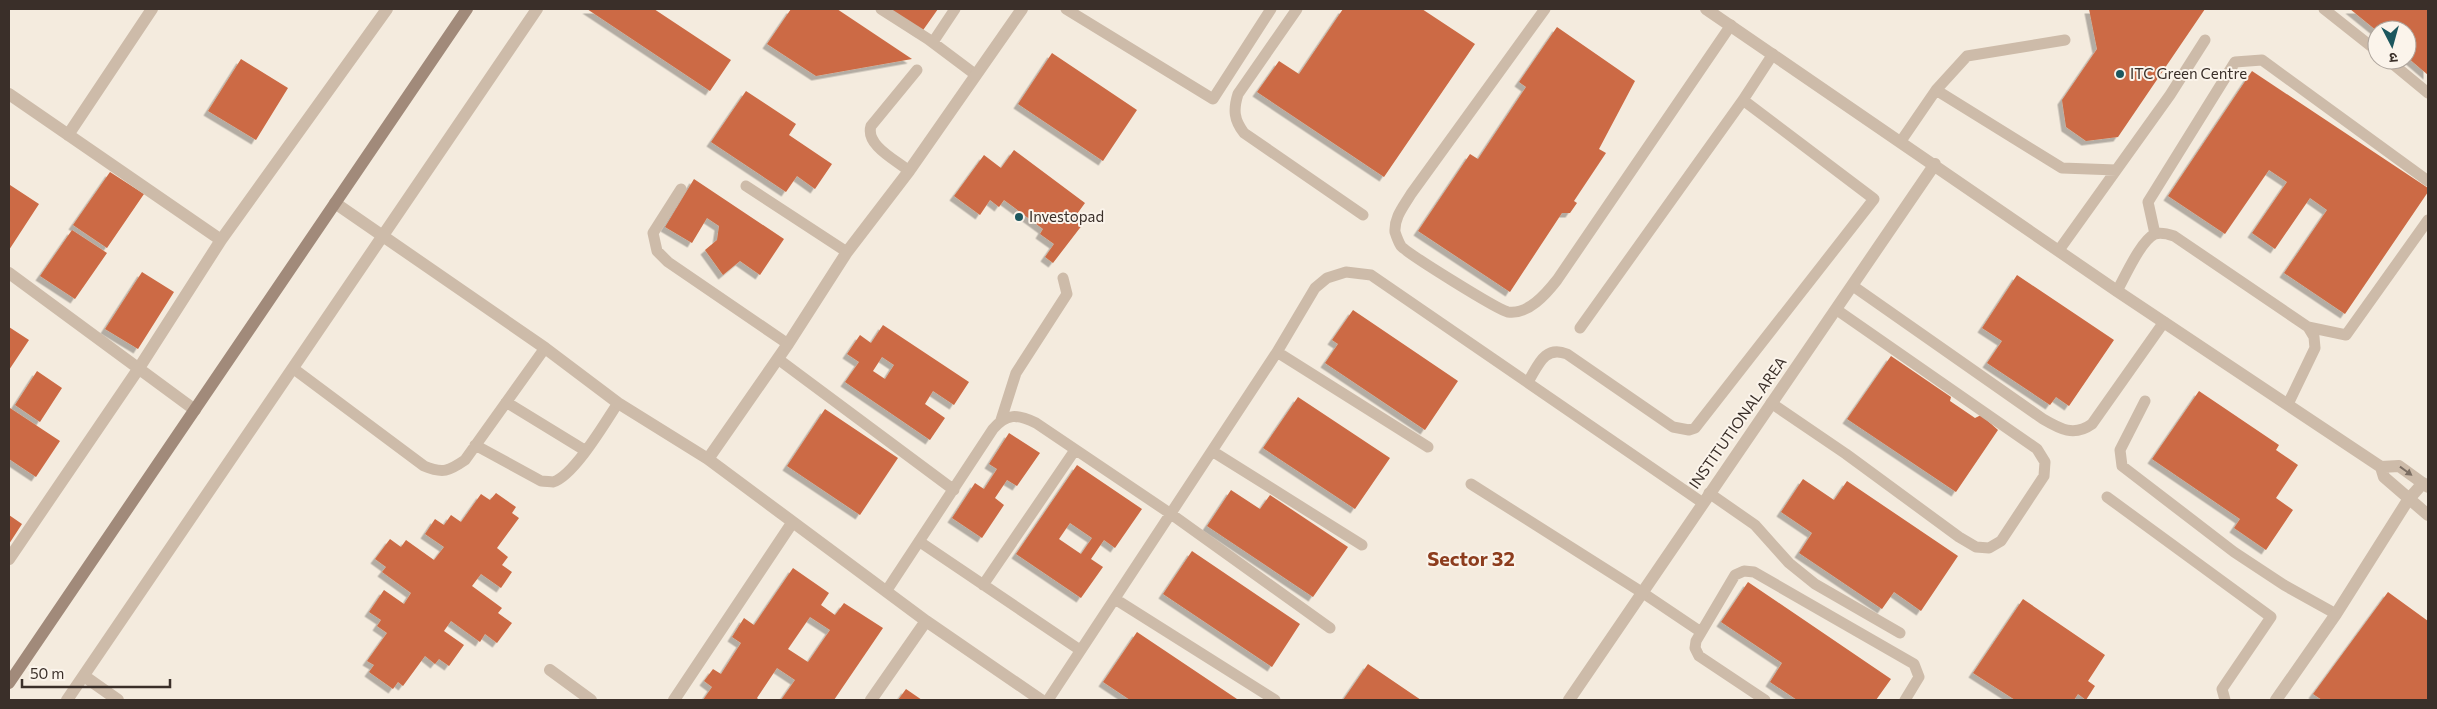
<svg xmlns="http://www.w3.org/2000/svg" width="2437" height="709" font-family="Commissioner,'Noto Sans Devanagari',sans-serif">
	<defs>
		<filter id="shadow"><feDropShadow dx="-4.5" dy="4.5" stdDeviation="0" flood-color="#0004"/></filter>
	</defs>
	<rect width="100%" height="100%" fill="#f4ebde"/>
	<!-- building -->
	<path fill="#cc6b44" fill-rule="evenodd" filter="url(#shadow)" d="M 587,9 L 654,9 L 731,60 L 710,91 Z
		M 791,9 L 837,9 L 912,59 L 816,76 L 767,44 Z
		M 887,9 L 938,9 L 921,33 Z
		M 1343,9 L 1422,9 L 1475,44 L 1384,177 L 1257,92 L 1279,61 L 1299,74 Z
		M 2089,9 L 2205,9 L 2118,137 L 2086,141 L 2066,127 L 2062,100 L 2097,49 Z
		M 2350,9 L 2428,9 L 2428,75 L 2407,57 L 2407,30 L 2377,31 Z
		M 1557,27 L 1635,81 L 1599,149 L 1606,153 L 1574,201 L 1577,203 L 1570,213 L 1562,213 L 1510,292 L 1418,231 L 1470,154 L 1478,159 L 1526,87 L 1519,82 Z
		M 1052,53 L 1137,110 L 1103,161 L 1018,104 Z
		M 241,59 L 288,88 L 256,140 L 208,111 Z
		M 2252,71 L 2428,188 L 2428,192 L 2345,314 L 2284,273 L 2327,210 L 2310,198 L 2275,249 L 2252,233 L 2287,182 L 2269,170 L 2225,234 L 2168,196 Z
		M 746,91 L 796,124 L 789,135 L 832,164 L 815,189 L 797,176 L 786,192 L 711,142 Z
		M 1014,150 L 1085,203 L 1077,214 L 1086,220 L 1053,263 L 1045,257 L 1054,244 L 1040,234 L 1043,229 L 1004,200 L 999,207 L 990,200 L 980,215 L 954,196 L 984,155 L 1001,168 Z
		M 110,172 L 144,194 L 107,248 L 73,225 Z
		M 694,179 L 784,239 L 760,275 L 740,261 L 723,275 L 705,250 L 717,240 L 719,226 L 707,218 L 692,243 L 665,227 Z
		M 10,185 L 39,204 L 9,250 L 9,187 Z
		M 72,230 L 107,253 L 75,299 L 40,276 Z
		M 142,272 L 174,292 L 138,349 L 105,329 Z
		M 2017,275 L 2114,340 L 2069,406 L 2056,397 L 2050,405 L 1987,363 L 2002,341 L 1982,328 Z
		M 1353,310 L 1458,381 L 1425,430 L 1325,363 L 1338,344 L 1332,340 Z
		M 883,325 L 969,382 L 954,405 L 933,391 L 925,404 L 945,418 L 930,440 L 845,382 L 859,362 L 847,354 L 860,335 L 871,343 ZM 882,357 L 894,365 L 885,379 L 873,371 Z
		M 9,327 L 29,340 L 9,370 Z
		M 1891,356 L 1951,397 L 1950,401 L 1975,418 L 1981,415 L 1998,430 L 1956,492 L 1847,419 Z
		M 37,371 L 62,388 L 40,422 L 15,405 Z
		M 2199,391 L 2279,445 L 2276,450 L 2298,465 L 2276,498 L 2293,510 L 2266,550 L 2234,528 L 2240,519 L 2152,459 Z
		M 1298,397 L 1390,458 L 1355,509 L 1263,448 Z
		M 10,408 L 60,441 L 36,477 L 9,459 Z
		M 825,409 L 898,458 L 860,515 L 787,466 Z
		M 1009,433 L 1040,453 L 1017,486 L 1007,480 L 995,498 L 1004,505 L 982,538 L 952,518 L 975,483 L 984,489 L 997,469 L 989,464 Z
		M 1077,465 L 1142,509 L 1115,548 L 1104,540 L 1091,559 L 1103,567 L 1081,598 L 1016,554 ZM 1070,523 L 1092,538 L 1081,554 L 1059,539 Z
		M 1803,479 L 1834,500 L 1847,481 L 1958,556 L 1921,611 L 1894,592 L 1882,609 L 1799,553 L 1812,533 L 1781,512 Z
		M 1231,490 L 1260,509 L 1270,495 L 1348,547 L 1313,597 L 1207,526 Z
		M 496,493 L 516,507 L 512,513 L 519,518 L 497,548 L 508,557 L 502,565 L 512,572 L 501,588 L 481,574 L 472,586 L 502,608 L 498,613 L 512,623 L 497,643 L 485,634 L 480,642 L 451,621 L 444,631 L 464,645 L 449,666 L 439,659 L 435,664 L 425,656 L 403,686 L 398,682 L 393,689 L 369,672 L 374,665 L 367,661 L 387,633 L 377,626 L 381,620 L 369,612 L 384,590 L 404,604 L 411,593 L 382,572 L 386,567 L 375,559 L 390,539 L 401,547 L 406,540 L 434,560 L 444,547 L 425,534 L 435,519 L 444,525 L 451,515 L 461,522 L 481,494 L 490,500 Z
		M 9,515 L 22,524 L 9,544 Z
		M 1192,551 L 1300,624 L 1272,667 L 1163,594 Z
		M 793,568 L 829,593 L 821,605 L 835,615 L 844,603 L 883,628 L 834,700 L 781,700 L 795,680 L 777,668 L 757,698 L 759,700 L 703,700 L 712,687 L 704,681 L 713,669 L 721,674 L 741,643 L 732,637 L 744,618 L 754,625 ZM 810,617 L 830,630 L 808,662 L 788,649 Z
		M 1748,582 L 1891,679 L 1876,700 L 1797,700 L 1770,682 L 1782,663 L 1721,622 Z
		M 2388,592 L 2428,621 L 2428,700 L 2322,700 L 2313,694 Z
		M 2023,599 L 2105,655 L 2088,681 L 2095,686 L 2086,700 L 2078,694 L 2074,700 L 2015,700 L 1973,673 Z
		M 1137,632 L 1237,699 L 1236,700 L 1130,700 L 1103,682 Z
		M 1368,664 L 1421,700 L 1343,700 Z
		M 906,689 L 922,700 L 898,700 Z"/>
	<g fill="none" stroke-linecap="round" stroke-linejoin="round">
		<!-- lane -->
		<path stroke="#cdbba9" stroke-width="11" d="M 881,9 L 928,39 L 976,75
			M 1066,9 L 1213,99 L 1271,9
			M 1297,9 L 1238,94 C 1233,110 1234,120 1244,133 L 1363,215
			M 1545,9 L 1411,194 C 1404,206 1394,217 1395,232 C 1396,235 1399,243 1401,246 C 1408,254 1498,310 1508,312 C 1528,315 1546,294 1557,280 L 1731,25
			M 2324,9 L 2377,51
			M 933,42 L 955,9
			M 2388,60 L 2428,93
			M 1936,90 L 1967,56 L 2065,40
			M 1901,141 L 1936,90 L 2062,168 L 2116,170
			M 909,171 C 896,160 865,145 871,126 L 917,70
			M 746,186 L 847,252
			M 681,189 L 653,233 L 657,251 L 668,262 L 788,344
			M 2155,234 L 2148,202 L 2235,62 L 2262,60 L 2428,181
			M 2059,250 L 2170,95 L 2205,40
			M 1853,286 L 2043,419 C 2060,429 2074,437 2092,424 L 2164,322
			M 2117,291 C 2125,277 2141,240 2155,234 C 2161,232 2168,234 2174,236 L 2308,327 L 2314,337 L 2315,348 L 2288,404
			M 2308,327 L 2346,335 L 2428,220
			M 1580,328 L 1743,100 L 1773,54
			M 1277,352 L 1428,447
			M 778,359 L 954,490
			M 294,369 L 424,466 C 443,474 449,471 465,460 L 545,348
			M 1528,382 C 1538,366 1544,345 1567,354 L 1673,427 L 1689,430 L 1695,428 L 1874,199 L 1743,100
			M 2145,401 L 2120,450 L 2122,466 L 2234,552 L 2284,585 L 2336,614
			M 506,402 L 586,451
			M 1771,403 L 1846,454 L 1959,537 L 1976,547 L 1989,548 L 2001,541 L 2044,476 L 2045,462 L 2037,449 L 1837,310
			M 1001,420 L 1016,373 L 1067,294 L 1063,278
			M 475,445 L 541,481 C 545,481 550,482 553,482 C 574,476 606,421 618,403
			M 1212,451 L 1362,545
			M 1471,484 L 1643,593 L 1701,632
			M 1709,493 L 1755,525 L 1789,563 L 1815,584 L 1900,633
			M 2107,497 L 2271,617 L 2222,689 L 2225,700
			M 920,542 L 1080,650
			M 983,585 L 1075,450
			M 887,590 L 993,429 C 1007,413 1017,414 1036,423 L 1171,514 L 1330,628
			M 1115,599 L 1275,700
			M 1048,700 L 1277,352 L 1315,288 L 1327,278 L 1346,272 L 1371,275 L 1703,503
			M 1765,700 L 1699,656 L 1695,648 L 1696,641 L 1735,575 L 1744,571 L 1754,572 L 1914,664 L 1919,677 L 1905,700"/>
		<!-- street -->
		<path stroke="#cdbba9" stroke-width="12" d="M 1706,9 L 2117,291 L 2381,467 L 2399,466 L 2428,487
			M 9,94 L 221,240
			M 68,135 L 152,9
			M 335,203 L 545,348 L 618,403 L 708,459 L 926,621 L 1041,700
			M 9,273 L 195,410
			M 708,459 L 788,344 L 847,252 L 909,171 L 1022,9
			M 2381,467 L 2384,477 L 2428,515
			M 9,559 L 139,368 L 221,240 L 387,9
			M 550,670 L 591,700
			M 84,676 L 118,700
			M 67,700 L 537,9
			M 674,700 L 792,523
			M 871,700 L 926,621
			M 1569,700 L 1935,164
			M 2276,700 L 2336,614 L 2408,500 L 2423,483"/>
		<!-- secondary -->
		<path stroke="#a18a7a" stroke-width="12" d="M 9,683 L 467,9"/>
	</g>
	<!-- one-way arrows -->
	<defs><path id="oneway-solid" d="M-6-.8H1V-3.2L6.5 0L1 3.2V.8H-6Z" transform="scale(1.25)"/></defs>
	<use fill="#7c6e63" href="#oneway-solid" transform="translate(2406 471) rotate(36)"/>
	<!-- markers -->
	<g fill="#1c575e" stroke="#fbf4eb" stroke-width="2">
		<circle cx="2120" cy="74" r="5"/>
		<circle cx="1019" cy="217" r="5"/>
	</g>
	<g text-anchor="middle" stroke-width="4" stroke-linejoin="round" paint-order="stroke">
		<!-- poi labels -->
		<g font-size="15" fill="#3a2f29" stroke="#fbf4eb" text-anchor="start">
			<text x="2130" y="79">ITC Green Centre</text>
			<text x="1029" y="222">Investopad</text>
		</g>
		<!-- street labels -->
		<g font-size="15" fill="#3a2f29" stroke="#fbf4eb">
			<text transform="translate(1738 423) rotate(-55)" y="5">INSTITUTIONAL AREA</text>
		</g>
		<!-- district labels -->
		<g font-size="20" font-weight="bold" fill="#8d3d1e" stroke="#fbf4eb">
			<text x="1471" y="566">Sector 32</text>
		</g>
	</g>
	<!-- border -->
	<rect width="2437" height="709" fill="none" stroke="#3a2f29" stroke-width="20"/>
	<!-- north arrow -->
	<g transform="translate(2392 45) rotate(174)"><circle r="24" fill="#fbf4eb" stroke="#aea59d"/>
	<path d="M0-4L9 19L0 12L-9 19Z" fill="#1c575e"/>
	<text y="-8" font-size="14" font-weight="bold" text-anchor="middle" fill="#3a2f29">उ</text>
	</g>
	<!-- scale -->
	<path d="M22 679v8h148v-8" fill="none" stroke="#3a2f29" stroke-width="2.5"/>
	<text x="30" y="679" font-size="15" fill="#3a2f29" stroke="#fbf4eb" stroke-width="4" paint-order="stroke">50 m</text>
</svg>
